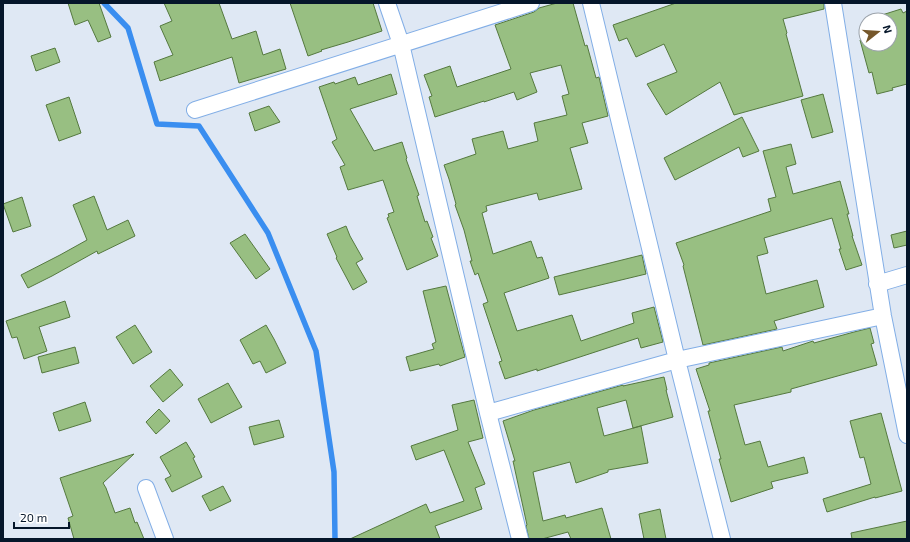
<svg xmlns="http://www.w3.org/2000/svg" width="910" height="542" font-family="'Exo 2',sans-serif">
	<rect width="100%" height="100%" fill="#dfe8f4"/>
	<g fill="none" stroke-linecap="round" stroke-linejoin="round">
		<!-- stream -->
		<path stroke="#3a8ef0" stroke-width="5.5" d="M 104,3 L 128,28 L 157,124 L 199,126 L 268,233 L 316,351 L 334,472 L 335,539"/>
	</g>
	<!-- building -->
	<path fill="#98bf82" stroke="#55793f" d="M 68,3 L 99,3 L 111,37 L 98,42 L 88,20 L 75,25 Z
		M 164,3 L 219,3 L 232,39 L 256,31 L 263,55 L 280,49 L 286,69 L 239,83 L 232,57 L 160,81 L 154,62 L 173,55 L 160,26 L 172,21 Z
		M 290,3 L 373,3 L 382,31 L 348,42 L 321,50 L 322,51 L 308,56 Z
		M 557,3 L 573,3 L 585,46 L 587,45 L 596,78 L 599,77 L 608,116 L 582,123 L 588,143 L 570,148 L 582,189 L 539,200 L 537,193 L 486,206 L 487,211 L 482,213 L 493,254 L 531,241 L 537,258 L 542,257 L 549,278 L 504,293 L 517,331 L 572,315 L 581,341 L 634,323 L 632,313 L 654,307 L 663,342 L 641,348 L 638,338 L 537,371 L 537,369 L 505,379 L 499,362 L 502,361 L 483,304 L 488,302 L 478,273 L 475,275 L 470,261 L 472,261 L 464,230 L 455,205 L 456,204 L 449,179 L 444,165 L 476,154 L 472,139 L 503,131 L 508,149 L 538,141 L 534,123 L 567,115 L 562,96 L 569,94 L 561,65 L 530,73 L 537,92 L 517,100 L 514,92 L 484,102 L 484,101 L 435,117 L 429,97 L 432,96 L 424,75 L 450,66 L 457,87 L 511,69 L 495,25 L 534,12 L 539,8 Z
		M 676,3 L 824,3 L 824,9 L 783,19 L 787,33 L 786,34 L 803,96 L 734,115 L 720,82 L 666,115 L 647,84 L 677,72 L 664,44 L 636,57 L 627,38 L 619,41 L 613,25 Z
		M 901,9 L 903,13 L 907,11 L 907,84 L 892,88 L 893,90 L 877,94 L 872,72 L 869,73 L 860,40 L 866,39 L 866,44 L 890,44 L 890,20 L 884,20 L 882,15 Z
		M 55,48 L 60,62 L 36,71 L 31,56 Z
		M 391,74 L 397,94 L 350,109 L 374,151 L 402,142 L 407,158 L 406,159 L 419,195 L 417,196 L 425,222 L 427,221 L 433,237 L 431,238 L 438,256 L 407,270 L 387,218 L 389,217 L 388,214 L 394,212 L 383,180 L 348,190 L 340,167 L 345,165 L 332,142 L 337,139 L 319,87 L 334,82 L 335,84 L 355,77 L 358,85 Z
		M 823,94 L 833,132 L 812,138 L 801,100 Z
		M 69,97 L 81,133 L 59,141 L 46,105 Z
		M 269,106 L 280,122 L 255,131 L 249,113 Z
		M 742,117 L 759,151 L 743,157 L 739,147 L 675,180 L 664,158 Z
		M 791,144 L 796,164 L 786,167 L 793,194 L 840,181 L 849,214 L 847,214 L 853,236 L 852,236 L 862,265 L 846,270 L 839,249 L 841,249 L 832,218 L 764,238 L 768,253 L 757,256 L 766,294 L 817,280 L 824,307 L 774,321 L 777,329 L 703,345 L 683,266 L 684,265 L 676,243 L 771,211 L 768,199 L 776,197 L 763,151 Z
		M 94,196 L 107,230 L 128,220 L 135,236 L 98,254 L 97,251 L 52,276 L 28,288 L 21,275 L 60,255 L 87,240 L 73,205 Z
		M 22,197 L 31,226 L 13,232 L 3,204 Z
		M 346,226 L 350,236 L 363,259 L 356,263 L 367,282 L 353,290 L 336,258 L 337,257 L 327,234 Z
		M 907,231 L 907,245 L 894,248 L 891,235 Z
		M 245,234 L 270,269 L 256,279 L 230,243 Z
		M 642,255 L 646,274 L 559,295 L 554,277 Z
		M 446,286 L 465,357 L 440,366 L 439,364 L 410,371 L 406,357 L 434,349 L 432,344 L 436,342 L 423,291 Z
		M 65,301 L 70,317 L 39,327 L 47,351 L 24,359 L 17,337 L 12,338 L 6,321 Z
		M 135,325 L 152,352 L 133,364 L 116,337 Z
		M 266,325 L 274,339 L 286,363 L 266,373 L 260,361 L 253,364 L 240,340 Z
		M 870,328 L 874,343 L 871,344 L 877,365 L 791,389 L 791,392 L 734,405 L 745,445 L 760,441 L 768,467 L 804,457 L 808,473 L 771,482 L 773,488 L 731,502 L 719,459 L 721,459 L 708,411 L 710,411 L 696,369 L 709,365 L 709,363 L 782,347 L 783,351 L 813,341 L 814,343 L 854,332 Z
		M 75,347 L 79,363 L 42,373 L 38,357 Z
		M 170,369 L 183,385 L 163,402 L 150,386 Z
		M 664,377 L 667,390 L 666,390 L 673,417 L 633,428 L 626,400 L 597,408 L 604,436 L 641,426 L 648,463 L 608,470 L 608,472 L 576,483 L 570,462 L 533,472 L 543,521 L 565,515 L 566,518 L 602,508 L 611,539 L 571,539 L 568,532 L 542,539 L 529,539 L 526,526 L 527,525 L 513,461 L 515,461 L 503,421 L 534,410 L 623,385 L 623,386 Z
		M 228,383 L 242,407 L 211,423 L 198,399 Z
		M 474,400 L 483,438 L 468,442 L 485,484 L 475,488 L 482,509 L 435,526 L 440,539 L 350,539 L 426,504 L 430,513 L 464,501 L 444,450 L 416,460 L 411,446 L 458,430 L 452,405 Z
		M 85,402 L 91,421 L 59,431 L 53,413 Z
		M 159,409 L 170,421 L 156,434 L 146,422 Z
		M 881,413 L 902,491 L 875,498 L 875,497 L 827,512 L 823,499 L 871,484 L 864,457 L 860,458 L 850,421 Z
		M 279,420 L 284,437 L 254,445 L 249,427 Z
		M 186,442 L 195,457 L 193,458 L 202,477 L 172,492 L 165,479 L 171,476 L 160,457 Z
		M 134,454 L 103,483 L 106,488 L 115,513 L 130,508 L 135,523 L 137,522 L 144,539 L 74,539 L 68,518 L 73,516 L 60,478 Z
		M 223,486 L 231,501 L 210,511 L 202,496 Z
		M 660,509 L 666,539 L 644,539 L 639,514 Z
		M 907,521 L 907,539 L 852,539 L 851,533 Z"/>
	<g fill="none" stroke-linecap="round" stroke-linejoin="round">
		<defs>
			<path id="minor" d="M 387,3 L 401,44 L 488,413 L 520,539
				M 591,3 L 677,360 L 722,539
				M 833,3 L 883,316 L 907,435
				M 195,110 L 531,3
				M 877,284 L 907,275
				M 488,413 L 677,360 L 883,316
				M 146,488 L 165,539"/>
		</defs>
		<!-- minor casing -->
		<use href="#minor" stroke="#82aee6" stroke-width="18"/>
		<!-- minor -->
		<use href="#minor" stroke="#fff" stroke-width="16"/>
	</g>
	<!-- border -->
	<rect width="910" height="542" fill="none" stroke="#05162a" stroke-width="8"/>
	<!-- north arrow -->
	<g transform="translate(878 32) rotate(73)"><circle r="19" fill="#ffffff" stroke="#9ba2aa"/>
	<path d="M0-3L7 15L0 10L-7 15Z" fill="#75572b"/>
	<text y="-6" font-size="11" font-weight="bold" text-anchor="middle" fill="#05162a">N</text>
	</g>
	<!-- scale -->
	<path d="M14 522v6h55v-6" fill="none" stroke="#05162a" stroke-width="2"/>
	<text x="20" y="522" font-size="12" fill="#05162a" stroke="#ffffff" stroke-width="3" paint-order="stroke">20 m</text>
</svg>
